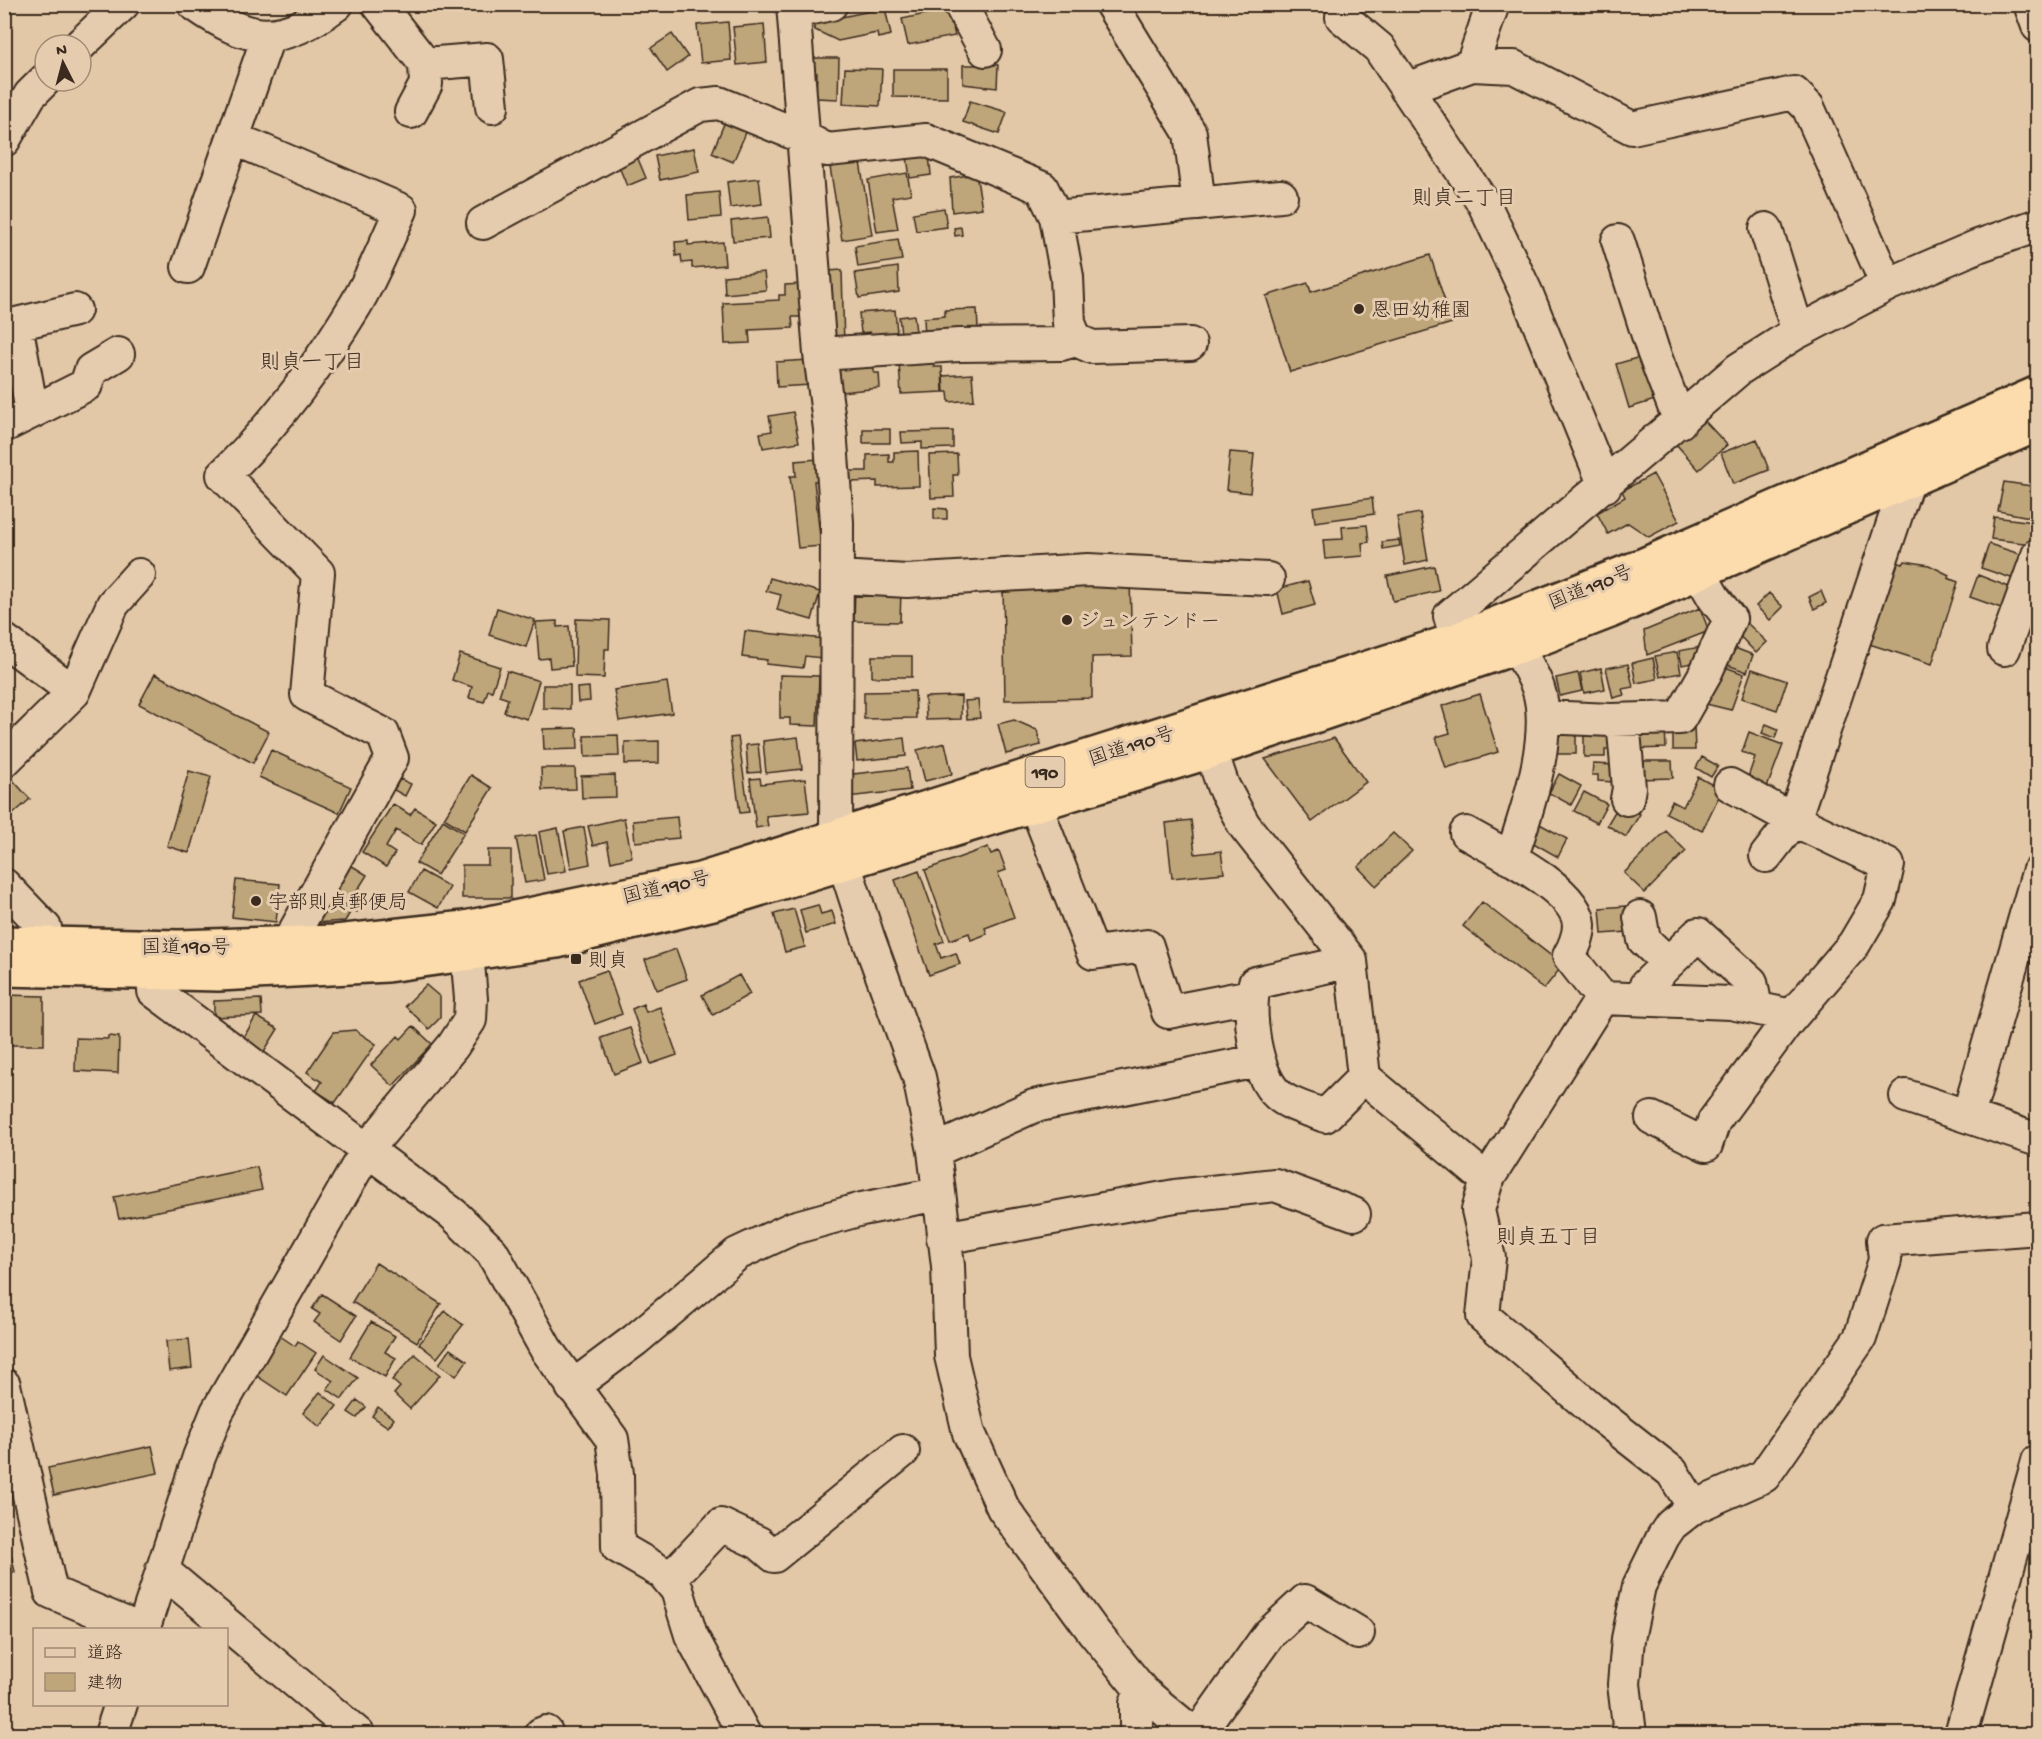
<svg xmlns="http://www.w3.org/2000/svg" width="2042" height="1739" font-family="'Gochi Hand','Klee One',sans-serif">
	<rect width="100%" height="100%" fill="#e2c8a7"/>
	<filter id="ink" filterUnits="userSpaceOnUse"><feTurbulence type="fractalNoise" baseFrequency=".0167" numOctaves="2"/><feDisplacementMap in="SourceGraphic" scale="12" xChannelSelector="R" yChannelSelector="G"/><feConvolveMatrix kernelMatrix="1 2 1 2 8 2 1 2 1" color-interpolation-filters="sRGB"/></filter>
	<g filter="url(#ink)">
		<!-- building -->
		<path fill="#bea67a" stroke="#3b2a1e" stroke-width="1.5" d="M 885,8 L 891,35 L 878,38 L 877,33 L 838,41 L 815,30 L 813,23 Z
			M 949,9 L 955,36 L 908,45 L 902,19 Z
			M 728,22 L 731,60 L 701,63 L 697,25 Z
			M 764,24 L 767,62 L 737,65 L 733,27 Z
			M 672,34 L 688,57 L 667,72 L 651,48 Z
			M 814,58 L 839,58 L 838,99 L 816,98 L 817,73 L 813,73 Z
			M 963,65 L 998,65 L 997,88 L 963,84 Z
			M 845,68 L 882,69 L 880,106 L 843,104 Z
			M 893,69 L 947,69 L 947,98 L 893,97 Z
			M 970,101 L 1007,112 L 999,134 L 963,122 Z
			M 726,119 L 748,128 L 733,162 L 712,153 Z
			M 694,148 L 699,172 L 660,180 L 655,156 Z
			M 636,154 L 646,178 L 627,186 L 617,162 Z
			M 929,155 L 931,175 L 910,178 L 907,157 Z
			M 860,162 L 872,235 L 842,240 L 830,167 Z
			M 907,173 L 911,194 L 892,197 L 898,229 L 877,232 L 868,180 Z
			M 976,174 L 982,208 L 952,212 L 950,178 Z
			M 759,178 L 762,204 L 730,208 L 727,182 Z
			M 719,192 L 721,217 L 689,220 L 687,195 Z
			M 944,208 L 947,227 L 916,231 L 913,213 Z
			M 768,217 L 770,238 L 733,241 L 731,221 Z
			M 961,227 L 962,235 L 955,236 L 954,228 Z
			M 898,239 L 902,260 L 858,267 L 855,246 Z
			M 688,241 L 688,245 L 723,242 L 725,265 L 692,268 L 692,262 L 682,263 L 681,255 L 676,256 L 675,242 Z
			M 1430,255 L 1452,323 L 1290,372 L 1266,296 L 1308,283 L 1311,292 Z
			M 898,267 L 899,292 L 859,298 L 855,273 Z
			M 842,270 L 844,347 L 829,347 L 828,271 Z
			M 764,272 L 766,290 L 725,294 L 724,276 Z
			M 802,284 L 803,317 L 792,317 L 793,328 L 749,330 L 750,343 L 725,344 L 723,303 L 779,300 L 779,295 L 785,295 L 785,285 Z
			M 977,309 L 978,329 L 957,330 L 925,338 L 924,318 L 945,316 L 945,310 Z
			M 895,310 L 897,333 L 871,336 L 870,332 L 861,333 L 859,313 Z
			M 914,315 L 916,332 L 901,334 L 899,317 Z
			M 1644,356 L 1658,399 L 1629,408 L 1616,364 Z
			M 809,360 L 811,385 L 777,387 L 776,362 Z
			M 933,360 L 934,367 L 942,367 L 943,392 L 901,394 L 899,362 Z
			M 874,367 L 874,373 L 879,373 L 880,388 L 841,392 L 839,369 Z
			M 972,374 L 974,400 L 949,402 L 948,392 L 944,392 L 943,376 Z
			M 793,412 L 799,442 L 763,448 L 760,433 L 772,431 L 769,416 Z
			M 1704,420 L 1727,445 L 1699,470 L 1676,444 Z
			M 863,429 L 890,429 L 890,443 L 863,443 Z
			M 953,431 L 953,448 L 922,449 L 922,442 L 902,443 L 901,432 Z
			M 1757,439 L 1769,470 L 1733,484 L 1721,453 Z
			M 918,451 L 919,486 L 877,487 L 877,481 L 850,482 L 850,471 L 867,471 L 867,455 L 889,454 L 889,462 L 894,462 L 894,452 Z
			M 1230,452 L 1254,454 L 1250,493 L 1226,490 Z
			M 957,454 L 958,475 L 953,475 L 954,497 L 931,498 L 929,455 Z
			M 818,459 L 820,481 L 814,481 L 821,546 L 798,548 L 790,476 L 796,476 L 795,461 Z
			M 1653,474 L 1679,521 L 1649,537 L 1628,523 L 1608,534 L 1597,513 L 1625,497 L 1622,491 Z
			M 2004,482 L 2038,487 L 2035,518 L 1998,511 Z
			M 1372,498 L 1374,514 L 1315,522 L 1313,507 Z
			M 934,508 L 947,509 L 947,519 L 934,519 Z
			M 1420,513 L 1428,560 L 1405,565 L 1397,517 Z
			M 1994,517 L 2034,522 L 2032,544 L 1991,539 Z
			M 1367,525 L 1369,542 L 1362,543 L 1363,556 L 1325,559 L 1323,540 L 1343,539 L 1342,527 Z
			M 1399,540 L 1400,546 L 1383,549 L 1382,542 Z
			M 1989,544 L 2023,555 L 2020,581 L 1981,568 Z
			M 1893,561 L 1903,564 L 1905,561 L 1929,565 L 1949,575 L 1948,578 L 1958,582 L 1932,664 L 1866,643 Z
			M 1434,566 L 1439,591 L 1393,601 L 1387,576 Z
			M 1978,575 L 2009,587 L 2001,608 L 1970,597 Z
			M 770,578 L 820,592 L 812,620 L 777,610 L 781,595 L 766,591 Z
			M 1130,581 L 1132,656 L 1092,657 L 1092,698 L 1005,700 L 1003,583 Z
			M 1308,581 L 1315,605 L 1283,614 L 1277,589 Z
			M 855,588 L 901,590 L 900,622 L 854,621 Z
			M 1821,591 L 1826,603 L 1814,609 L 1809,597 Z
			M 1769,593 L 1783,607 L 1770,620 L 1756,606 Z
			M 497,608 L 535,620 L 526,647 L 489,635 Z
			M 1700,608 L 1709,631 L 1647,655 L 1644,631 Z
			M 576,619 L 610,620 L 609,649 L 605,649 L 604,678 L 575,677 Z
			M 557,621 L 557,627 L 569,626 L 572,666 L 550,668 L 549,658 L 539,659 L 536,622 Z
			M 1746,622 L 1767,642 L 1756,653 L 1736,632 Z
			M 745,631 L 824,639 L 822,658 L 805,656 L 803,668 L 766,664 L 767,660 L 742,657 Z
			M 1700,647 L 1703,661 L 1682,665 L 1679,651 Z
			M 1732,647 L 1753,655 L 1747,672 L 1725,664 Z
			M 1677,652 L 1681,673 L 1660,677 L 1655,656 Z
			M 460,654 L 500,667 L 492,691 L 488,690 L 484,702 L 469,698 L 472,687 L 452,680 Z
			M 872,656 L 912,656 L 912,677 L 872,677 Z
			M 1653,658 L 1657,679 L 1636,683 L 1632,663 Z
			M 1628,664 L 1633,687 L 1622,689 L 1624,695 L 1613,698 L 1606,668 Z
			M 1720,665 L 1744,674 L 1731,710 L 1706,704 Z
			M 1601,668 L 1605,689 L 1584,693 L 1580,673 Z
			M 1752,669 L 1787,681 L 1777,710 L 1742,698 Z
			M 507,671 L 539,681 L 527,719 L 504,712 L 508,699 L 499,696 Z
			M 1578,673 L 1582,691 L 1560,696 L 1556,678 Z
			M 155,674 L 269,732 L 253,763 L 139,704 Z
			M 780,675 L 819,676 L 817,726 L 790,725 L 790,718 L 780,718 Z
			M 667,682 L 672,713 L 619,721 L 614,690 Z
			M 543,685 L 570,685 L 570,709 L 543,708 Z
			M 589,687 L 590,701 L 578,702 L 577,688 Z
			M 915,691 L 916,718 L 864,719 L 864,692 Z
			M 1480,694 L 1498,752 L 1446,768 L 1436,737 L 1450,733 L 1442,706 Z
			M 961,696 L 961,719 L 926,720 L 925,697 Z
			M 978,700 L 980,718 L 967,719 L 965,701 Z
			M 1014,720 L 1037,730 L 1041,745 L 1006,754 L 998,724 Z
			M 1766,724 L 1778,729 L 1775,738 L 1762,733 Z
			M 1694,725 L 1695,750 L 1673,750 L 1673,726 Z
			M 577,728 L 578,749 L 544,750 L 543,729 Z
			M 1665,728 L 1666,748 L 1634,749 L 1633,730 Z
			M 1614,730 L 1614,750 L 1605,750 L 1605,757 L 1584,757 L 1584,731 Z
			M 1576,731 L 1576,754 L 1555,754 L 1555,732 Z
			M 1749,732 L 1783,745 L 1766,790 L 1746,783 L 1755,757 L 1742,752 Z
			M 618,735 L 619,756 L 585,757 L 584,736 Z
			M 738,737 L 749,812 L 740,813 L 730,738 Z
			M 798,737 L 802,769 L 766,773 L 763,741 Z
			M 904,738 L 906,756 L 857,761 L 855,744 Z
			M 1334,738 L 1366,782 L 1312,822 L 1265,759 Z
			M 659,741 L 659,763 L 625,764 L 625,742 Z
			M 945,743 L 952,774 L 925,781 L 917,750 Z
			M 758,744 L 761,772 L 748,773 L 746,745 Z
			M 271,750 L 351,787 L 339,813 L 259,777 Z
			M 1702,757 L 1718,766 L 1711,777 L 1696,768 Z
			M 1644,761 L 1672,761 L 1673,778 L 1638,779 L 1638,770 L 1644,770 Z
			M 1593,764 L 1615,765 L 1614,782 L 1598,781 L 1598,775 L 1592,775 Z
			M 541,768 L 575,768 L 576,789 L 542,790 Z
			M 907,768 L 910,790 L 847,797 L 844,775 Z
			M 189,771 L 211,777 L 189,853 L 167,846 Z
			M 1559,774 L 1581,786 L 1571,805 L 1549,793 Z
			M 471,775 L 492,788 L 465,831 L 444,818 Z
			M 615,775 L 616,797 L 582,798 L 581,776 Z
			M 10,777 L 30,799 L 4,822 L 4,782 Z
			M 1698,777 L 1722,790 L 1702,831 L 1666,813 L 1672,801 L 1683,807 Z
			M 760,778 L 761,784 L 805,779 L 809,812 L 766,816 L 768,826 L 756,828 L 750,779 Z
			M 400,779 L 411,784 L 405,796 L 394,790 Z
			M 1584,792 L 1607,804 L 1597,823 L 1574,811 Z
			M 1620,803 L 1640,814 L 1626,837 L 1607,825 Z
			M 393,804 L 410,815 L 415,808 L 436,821 L 421,845 L 396,830 L 386,847 L 395,853 L 386,867 L 362,852 Z
			M 677,817 L 679,838 L 635,842 L 633,821 Z
			M 624,818 L 632,857 L 611,862 L 607,842 L 593,846 L 588,826 Z
			M 443,820 L 464,833 L 437,875 L 416,863 Z
			M 1191,820 L 1195,854 L 1221,851 L 1224,873 L 1172,878 L 1166,823 Z
			M 1538,823 L 1567,839 L 1558,857 L 1528,840 Z
			M 584,827 L 590,864 L 571,868 L 564,831 Z
			M 558,828 L 566,871 L 547,874 L 539,832 Z
			M 1666,831 L 1686,851 L 1645,893 L 1624,873 Z
			M 1393,833 L 1412,851 L 1376,886 L 1358,867 Z
			M 536,835 L 544,880 L 525,883 L 516,838 Z
			M 988,847 L 991,854 L 999,851 L 1006,870 L 998,873 L 1014,917 L 985,928 L 987,934 L 971,940 L 969,933 L 950,940 L 925,870 Z
			M 488,850 L 511,850 L 511,898 L 462,898 L 462,865 L 488,865 Z
			M 349,864 L 367,875 L 357,891 L 366,897 L 357,912 L 330,896 Z
			M 421,871 L 450,887 L 438,908 L 409,892 Z
			M 919,871 L 944,941 L 936,944 L 941,958 L 956,953 L 960,964 L 929,975 L 895,880 Z
			M 236,880 L 280,884 L 276,922 L 232,917 Z
			M 328,898 L 351,911 L 345,921 L 314,923 Z
			M 1482,902 L 1563,965 L 1544,989 L 1463,926 Z
			M 818,905 L 821,914 L 832,911 L 836,924 L 806,933 L 800,910 Z
			M 1626,906 L 1628,932 L 1602,934 L 1600,908 Z
			M 794,909 L 805,947 L 785,952 L 774,914 Z
			M 676,949 L 687,979 L 657,990 L 645,960 Z
			M 607,970 L 622,1014 L 595,1024 L 579,980 Z
			M 739,975 L 750,994 L 713,1015 L 702,995 Z
			M 426,985 L 440,997 L 440,1018 L 429,1029 L 405,1006 Z
			M 4,995 L 44,996 L 44,1045 L 4,1045 Z
			M 261,999 L 262,1015 L 214,1017 L 214,1001 Z
			M 643,1004 L 646,1012 L 660,1007 L 677,1055 L 651,1064 L 632,1009 Z
			M 256,1016 L 278,1029 L 263,1053 L 242,1040 Z
			M 413,1026 L 432,1044 L 393,1086 L 371,1065 L 398,1036 L 401,1039 Z
			M 630,1028 L 643,1063 L 614,1074 L 601,1038 Z
			M 355,1030 L 376,1044 L 335,1103 L 316,1091 L 322,1082 L 307,1072 L 334,1032 Z
			M 108,1036 L 119,1037 L 118,1073 L 75,1071 L 76,1038 L 108,1039 Z
			M 257,1167 L 262,1190 L 119,1219 L 114,1197 Z
			M 376,1263 L 441,1304 L 417,1342 L 352,1302 Z
			M 322,1294 L 356,1316 L 341,1340 L 314,1322 L 320,1314 L 312,1309 Z
			M 445,1311 L 463,1325 L 437,1358 L 419,1344 Z
			M 371,1322 L 395,1336 L 385,1352 L 396,1358 L 385,1377 L 350,1357 Z
			M 280,1336 L 295,1346 L 298,1341 L 316,1353 L 287,1396 L 254,1374 Z
			M 189,1339 L 192,1368 L 169,1371 L 166,1341 Z
			M 450,1349 L 467,1361 L 456,1376 L 439,1364 Z
			M 415,1354 L 440,1375 L 410,1409 L 394,1394 L 400,1387 L 392,1380 Z
			M 324,1355 L 358,1378 L 342,1399 L 327,1389 L 333,1381 L 315,1369 Z
			M 320,1392 L 337,1406 L 320,1427 L 303,1413 Z
			M 357,1400 L 366,1407 L 357,1418 L 348,1412 Z
			M 378,1407 L 394,1419 L 388,1427 L 372,1416 Z
			M 152,1446 L 158,1473 L 54,1495 L 48,1468 Z
			M 9,1546 L 15,1572 L 4,1574 L 4,1547 Z"/>
		<g fill="none" stroke-linecap="round" stroke-linejoin="round">
			<defs>
				<path id="minor" d="M 194,4 C 251,44 280,46 337,4
					M 378,4 L 425,64 L 426,84 L 411,112
					M 793,4 L 820,354 L 830,429 L 837,522 L 836,838 L 868,937 L 919,1077 L 934,1151 L 948,1266 L 951,1356 L 969,1433 L 1003,1508 L 1093,1631 L 1143,1692 L 1194,1734
					M 960,4 L 985,50
					M 1111,4 L 1190,133 L 1199,204
					M 2030,4 L 2038,26
					M 794,12 L 831,4
					M 1342,17 L 1379,48 L 1484,204 L 1526,292 L 1605,486
					M 80,45 L 123,4
					M 425,64 L 487,59 L 492,107
					M 1472,65 L 1493,4
					M 1406,89 L 1472,65 L 1514,67 L 1632,128 L 1794,93 L 1808,107 L 1887,285
					M 233,138 L 401,210 C 386,242 373,276 355,306 C 319,365 273,427 223,475 L 318,573 L 307,695 L 383,734 L 392,758 L 287,945
					M 4,140 L 30,95 L 45,80
					M 1056,217 L 1067,277 L 1069,323 L 1076,340 L 1092,347 L 1190,344
					M 483,223 L 700,105 L 719,103 L 803,137 L 827,150 L 926,140 L 1042,188 L 1056,217 L 1281,196
					M 1766,229 L 1798,332
					M 1618,241 L 1653,351 L 1680,422
					M 188,267 L 268,37
					M 820,354 L 959,345 L 1061,344 L 1076,340
					M 32,412 L 16,324 L 75,310
					M 4,426 L 86,385 L 91,370 L 118,354
					M 838,577 L 907,581 L 1088,570 L 1268,579
					M 4,640 L 74,692
					M 2004,649 L 2038,555
					M 1464,665 L 1450,616 L 1739,369 L 1794,334 L 1887,285 L 1978,246 L 2038,225
					M 1543,717 L 1611,720 L 1680,718 L 1706,672 L 1730,619 L 1714,598 L 1699,572
					M 1623,720 L 1629,788 L 1627,799
					M 1211,751 L 1223,786 L 1244,825 L 1351,961 L 1364,1077 L 1487,1180
					M 4,761 L 74,692 L 113,604 L 139,575
					M 1730,785 L 1794,820 L 1766,856
					M 1035,804 L 1093,953 L 1147,946 L 1168,1012 L 1251,996
					M 1466,833 C 1495,850 1578,889 1579,925 C 1579,935 1574,948 1569,956 L 1602,998
					M 1511,859 C 1526,813 1554,736 1538,688 C 1533,674 1524,660 1517,647
					M 4,885 L 45,928 L 50,970
					M 1640,917 L 1644,940 L 1668,963
					M 1351,961 L 1255,983 C 1246,1010 1255,1075 1278,1095 C 1289,1105 1311,1110 1325,1116 L 1364,1077
					M 153,974 L 154,991 L 453,1214 L 492,1252 L 546,1349 L 612,1439 L 617,1474 L 618,1547 L 663,1573 L 677,1590 L 691,1635 L 744,1734
					M 1645,999 L 1646,985 L 1698,934 L 1751,982 L 1756,1008
					M 1906,1096 L 2038,1140
					M 1968,1116 L 2038,873
					M 1652,1118 L 1706,1145 L 1714,1121 L 1787,1022 L 1854,944 L 1880,900 L 1888,865 L 1794,820 L 1908,479
					M 934,1151 L 1034,1106 L 1257,1061
					M 943,1238 L 1175,1196 L 1275,1185 L 1354,1214
					M 4,1385 L 51,1592 L 141,1630
					M 572,1387 L 635,1340 L 737,1254 L 793,1228 L 862,1209 L 938,1194
					M 1694,1507 L 1672,1472 L 1598,1414 L 1483,1316 L 1489,1258 L 1478,1210 L 1487,1180 L 1602,998 L 1731,1003 L 1792,1016
					M 162,1570 L 358,1734
					M 669,1580 L 721,1525 L 759,1543 L 774,1556 L 903,1451
					M 143,1630 L 199,1457 L 217,1412 L 368,1148 L 453,1046 L 470,1020 L 471,999 L 465,928
					M 111,1734 L 121,1704
					M 541,1734 L 546,1732
					M 1136,1734 L 1136,1703 L 1143,1692
					M 1198,1734 L 1269,1634 L 1305,1601 L 1358,1633
					M 1630,1734 L 1624,1684 L 1628,1639 L 1639,1586 L 1663,1537 L 1671,1525 L 1694,1507 L 1764,1476 L 1860,1338 L 1885,1260 L 1883,1240 L 2038,1228
					M 1961,1734 L 2038,1461"/>
				<path id="highway" d="M 4,943 L 179,947 L 336,942 L 465,928 L 700,880 L 1456,640 L 1637,568 L 2038,393
					M 4,969 L 218,974 L 387,965 L 557,941 L 713,903 L 1211,751 L 1517,647 L 1610,611 L 2038,424"/>
			</defs>
			<!-- minor casing -->
			<use href="#minor" stroke="#3b2a1e" stroke-width="36"/>
			<!-- highway casing -->
			<use href="#highway" stroke="#3b2a1e" stroke-width="38"/>
			<!-- minor -->
			<use href="#minor" stroke="#e6ccae" stroke-width="32"/>
			<!-- highway -->
			<use href="#highway" stroke="#fcdcac" stroke-width="33"/>
		</g>
	</g>
	<!-- markers -->
	<g fill="#3b2a1e" stroke="#e6ccae" stroke-width="2">
		<circle cx="1359" cy="309" r="6"/>
		<circle cx="1067" cy="620" r="6"/>
		<circle cx="256" cy="901" r="6"/>
		<rect x="570" y="953" width="12" height="12" rx="3"/>
	</g>
	<g text-anchor="middle" stroke-width="6" stroke-linejoin="round" paint-order="stroke">
		<!-- shield labels -->
		<rect fill="#e6ccae" stroke="#6e5b49" stroke-width="1.5" x="1025.5" y="757" width="39" height="30" rx="4.5"/>
		<g font-size="18" font-weight="bold" fill="#3b2a1e">
			<text x="1045" y="778">190</text>
		</g>
		<!-- poi labels -->
		<g font-size="20" fill="#3b2a1e" stroke="#e6ccae" text-anchor="start">
			<text x="1371" y="316">恩田幼稚園</text>
			<text x="1079" y="627">ジュンテンドー</text>
			<text x="268" y="908">宇部則貞郵便局</text>
			<text x="588" y="966">則貞</text>
		</g>
		<!-- street labels -->
		<g font-size="20" fill="#3b2a1e" stroke="#e6ccae">
			<text transform="translate(1590 586) rotate(-22)" y="7">国道190号</text>
			<text transform="translate(1131 745) rotate(-18)" y="7">国道190号</text>
			<text transform="translate(666 886) rotate(-13)" y="7">国道190号</text>
			<text x="186" y="953">国道190号</text>
		</g>
		<!-- neighbourhood labels -->
		<g font-size="21" fill="#3b2a1e" stroke="#e6ccae">
			<text x="1464" y="204">則貞二丁目</text>
			<text x="312" y="368">則貞一丁目</text>
			<text x="1548" y="1243">則貞五丁目</text>
		</g>
	</g>
	<!-- margin -->
	<rect width="2042" height="1739" fill="none" stroke="#e6ccae" stroke-width="24"/>
	<rect x="12" y="12" width="2018" height="1715" fill="none" stroke="#3b2a1e" stroke-width="2" filter="url(#ink)"/>
	<!-- legend -->
	<rect x="33" y="1628" width="195" height="78" fill="#e6ccae" stroke="#a28b74" stroke-width="1.5"/>
	<rect x="45" y="1648" width="30" height="9" fill="#e6ccae" stroke="#a28b74" stroke-width="1.5"/>
	<text x="87" y="1658" font-size="18" fill="#3b2a1e">道路</text>
	<rect x="45" y="1673" width="30" height="18" fill="#bea67a" stroke="#a28b74" stroke-width="1.5"/>
	<text x="87" y="1688" font-size="18" fill="#3b2a1e">建物</text>
	<!-- north arrow -->
	<g transform="translate(63 63) rotate(354)"><circle r="28" fill="#e6ccae" stroke="#a28b74" stroke-width="1.5"/>
	<path d="M0-4.5L10 22L0 15L-10 22Z" fill="#3b2a1e"/>
	<text y="-9" font-size="16" font-weight="bold" text-anchor="middle" fill="#3b2a1e">N</text>
	</g>
</svg>
